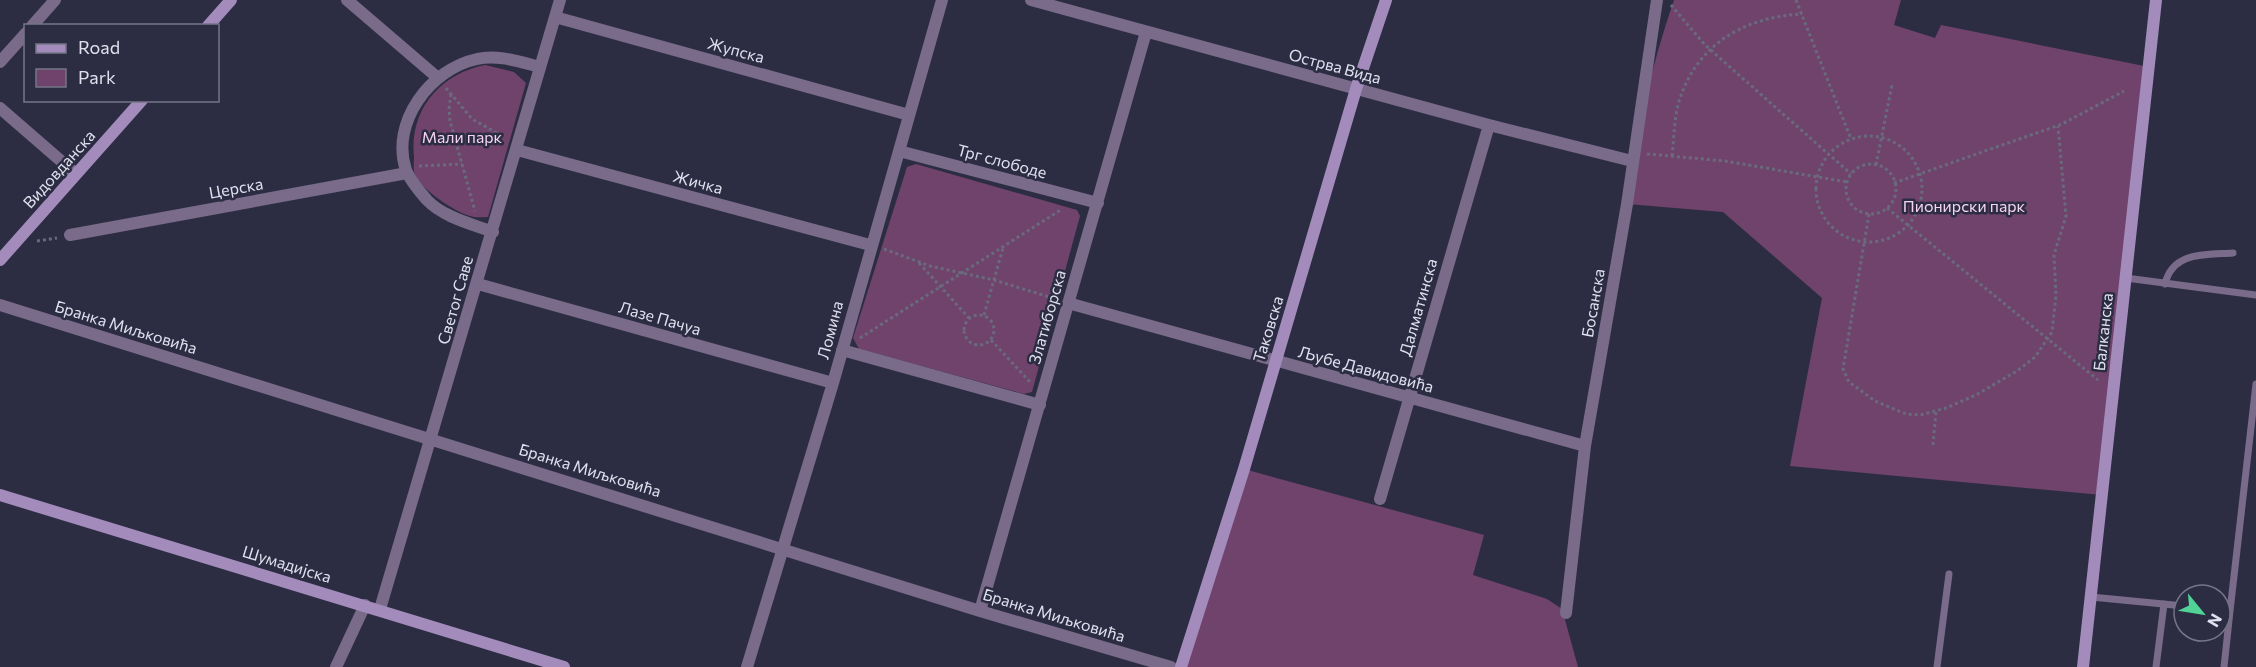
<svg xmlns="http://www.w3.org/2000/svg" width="2256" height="667" font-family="Commissioner,sans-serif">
	<rect width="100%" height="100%" fill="#2c2d43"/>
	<!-- green -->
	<path fill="#70436c" d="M 1674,0 L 1901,0 L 1894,25 L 1935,38 L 1941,25 L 2149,67 L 2102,495 L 1790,466 L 1822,298 L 1723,212 L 1627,204 C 1636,135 1651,66 1674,0 Z
		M 485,65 L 514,72 L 526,83 L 488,217 C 482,217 475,218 470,216 C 455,212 421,189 415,175 C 413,170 414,162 414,157 C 409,110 440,74 485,65 Z
		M 916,164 L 1077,210 L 1080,216 L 1032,392 L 1024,394 L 859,349 L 853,338 L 907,167 Z
		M 1244,469 L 1484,535 L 1473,575 L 1547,599 L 1562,609 L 1578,667 L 1181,667 Z"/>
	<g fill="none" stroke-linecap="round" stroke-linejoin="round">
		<!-- path -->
		<path stroke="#696a7d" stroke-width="3" stroke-dasharray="3 3" stroke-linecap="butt" d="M 1796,0 L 1851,139
			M 1671,5 L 1705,45 L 1851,174
			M 446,88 L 472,119 L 504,137
			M 451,94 L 449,109 L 450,121 L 475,211
			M1816 189a53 53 0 1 1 106 0a53 53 0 1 1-106 0Z
			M 1647,154 L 1725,161 L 1847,182
			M 1672,156 C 1674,139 1674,121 1678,105 C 1694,46 1743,17 1802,14
			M1846 189a25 25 0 1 1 50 0a25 25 0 1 1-50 0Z
			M 1876,165 L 1892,85
			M 419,166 L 462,164
			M 1894,183 L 2062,124 L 2124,91
			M 1887,208 L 2098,380
			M 1869,214 L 1843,369 L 1849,382 L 1875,401 L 1906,414 L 1920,415 L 1946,408 L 1976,395 L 2017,371 L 2035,357 L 2052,332 L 2056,295 L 2054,255 L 2066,216 L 2058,126
			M 37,241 L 57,238
			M 884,249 L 930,266 L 994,280 L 1056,299
			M 919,263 L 969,318
			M964 330a15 15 0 1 1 30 0a15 15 0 1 1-30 0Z
			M 984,315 L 1003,248
			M 860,338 L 1062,209
			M 991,340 L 1030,382
			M 1933,445 L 1936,411"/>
		<!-- lane -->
		<path stroke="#796b89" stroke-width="7" d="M 2126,278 L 2256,295
			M 2165,284 C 2173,251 2206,255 2233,253
			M 2091,597 L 2184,606
			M 2220,610 L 2230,611 L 2224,667
			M 2230,611 L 2256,384
			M 1937,667 L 1949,574
			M 2156,667 L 2164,604"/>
		<!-- street -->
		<path stroke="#796b89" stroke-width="12" d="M 347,0 L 438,78
			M 1031,0 L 1489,125 L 1632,161
			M 555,17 L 909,115
			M 32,26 L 55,0
			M 0,62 L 26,33
			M 0,108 L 76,174
			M 517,150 L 870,245
			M 899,151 L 1098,203
			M 493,232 C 472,224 443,217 427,200 C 420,192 410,180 406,170 C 390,123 430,69 477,59 C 497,54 520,62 540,67
			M 70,235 L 407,173
			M 478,284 L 833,383
			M 1068,303 L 1585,446
			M 0,305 L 980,611 L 1171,667
			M 842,350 L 1040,405
			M 1380,499 L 1489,125
			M 380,609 L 560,0
			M 980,611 L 1146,32
			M 1566,613 L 1585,446 L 1627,204 L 1657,0
			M 336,667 L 365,605
			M 747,667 L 833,383 L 942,0"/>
		<!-- secondary -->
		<path stroke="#a38cbc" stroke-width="12" d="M 208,26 L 231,0
			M 0,260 L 142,100
			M 0,495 L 564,667
			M 1181,667 L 1244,469 L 1356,89 L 1386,0
			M 2083,667 L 2156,0"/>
	</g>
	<g text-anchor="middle" stroke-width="5" stroke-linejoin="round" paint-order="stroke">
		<!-- street labels -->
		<g font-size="16" fill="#e0e1ef" stroke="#2c2d43">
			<text transform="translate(736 50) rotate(15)" y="6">Жупска</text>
			<text transform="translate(1335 66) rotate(15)" y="6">Острва Вида</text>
			<text transform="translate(1002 161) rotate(15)" y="6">Трг слободе</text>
			<text transform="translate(59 169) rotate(-48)" y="6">Видовданска</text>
			<text transform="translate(698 182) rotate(15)" y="6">Жичка</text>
			<text transform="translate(236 188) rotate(-10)" y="6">Церска</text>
			<text transform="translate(455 300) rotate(-74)" y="6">Светог Саве</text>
			<text transform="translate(1593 303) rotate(-80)" y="6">Босанска</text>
			<text transform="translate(1418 307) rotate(-74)" y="6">Далматинска</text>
			<text transform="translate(1047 317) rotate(-74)" y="6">Златиборска</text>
			<text transform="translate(660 318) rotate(16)" y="6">Лазе Пачуа</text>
			<text transform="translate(126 327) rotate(17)" y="6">Бранка Миљковића</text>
			<text transform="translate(1268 329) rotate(-73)" y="6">Таковска</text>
			<text transform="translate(830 330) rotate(-75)" y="6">Ломина</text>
			<text transform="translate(2103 332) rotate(-84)" y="6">Балканска</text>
			<text transform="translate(1366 369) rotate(15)" y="6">Љубе Давидовића</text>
			<text transform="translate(590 470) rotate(17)" y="6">Бранка Миљковића</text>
			<text transform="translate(287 564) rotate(17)" y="6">Шумадијска</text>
			<text transform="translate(1054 615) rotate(17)" y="6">Бранка Миљковића</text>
		</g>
		<!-- park labels -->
		<g font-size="16" fill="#f6d3f1" stroke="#2c2d43">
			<text x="462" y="143">Мали парк</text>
			<text x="1964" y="212">Пионирски парк</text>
		</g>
	</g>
	<!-- legend -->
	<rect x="24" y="24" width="195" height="78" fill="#2c2d43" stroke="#747588" stroke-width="1.5"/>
	<rect x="36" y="44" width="30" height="9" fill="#a38cbc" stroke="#747588" stroke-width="1.5"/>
	<text x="78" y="54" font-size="18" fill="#e0e1ef">Road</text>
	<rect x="36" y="69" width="30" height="18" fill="#70436c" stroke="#747588" stroke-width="1.5"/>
	<text x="78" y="84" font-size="18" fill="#e0e1ef">Park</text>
	<!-- north arrow -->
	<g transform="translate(2202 613) rotate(120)"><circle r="28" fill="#2c2d43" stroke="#747588" stroke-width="1.5"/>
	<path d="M0-4.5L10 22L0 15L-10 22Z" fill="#51d397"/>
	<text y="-9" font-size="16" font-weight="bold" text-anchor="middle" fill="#e0e1ef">N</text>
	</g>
</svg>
